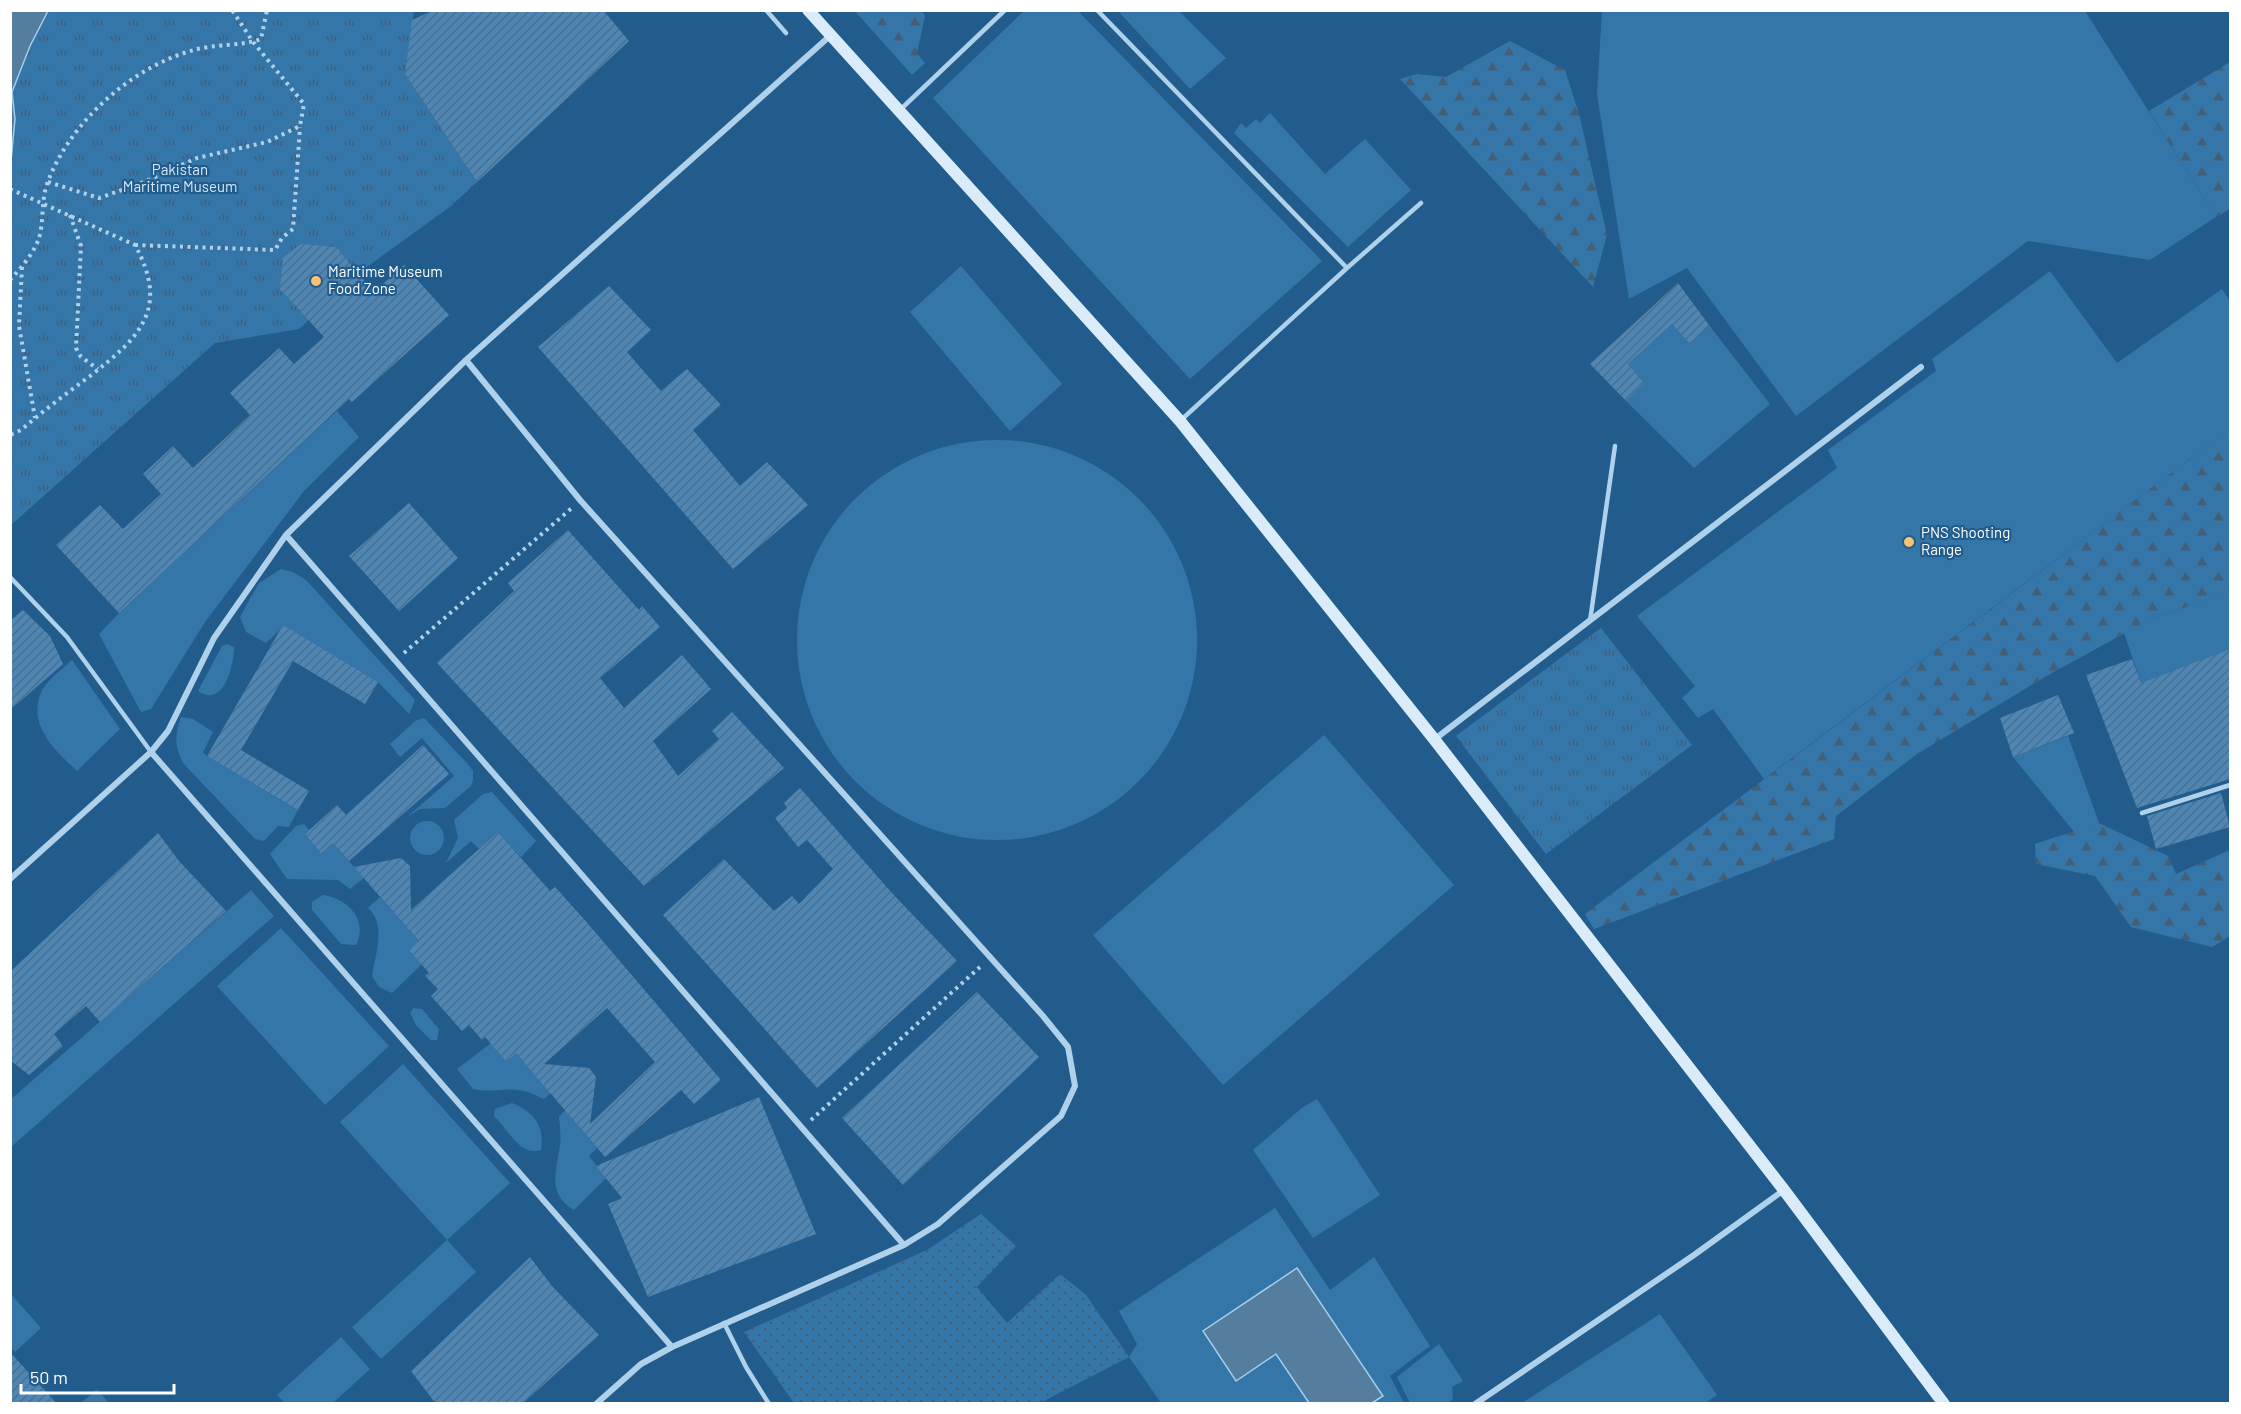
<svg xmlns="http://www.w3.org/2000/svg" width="2241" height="1414" font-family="Barlow,sans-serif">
	<defs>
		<pattern id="forest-firs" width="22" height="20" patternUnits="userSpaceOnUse" patternTransform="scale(1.5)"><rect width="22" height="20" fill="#3576a9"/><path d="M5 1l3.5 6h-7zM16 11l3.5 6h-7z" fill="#425f76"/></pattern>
		<pattern id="park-tufts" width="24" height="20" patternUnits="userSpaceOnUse" patternTransform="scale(1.5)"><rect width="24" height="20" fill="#3576a9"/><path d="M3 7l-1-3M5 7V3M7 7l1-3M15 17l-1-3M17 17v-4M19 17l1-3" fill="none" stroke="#425f76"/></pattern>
		<pattern id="garden-dots" width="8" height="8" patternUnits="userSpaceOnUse" patternTransform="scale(1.5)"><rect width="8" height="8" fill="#3576a9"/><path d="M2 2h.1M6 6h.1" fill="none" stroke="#425f76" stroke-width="1.8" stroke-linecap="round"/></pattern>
		<pattern id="building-hatch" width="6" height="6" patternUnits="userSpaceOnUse" patternTransform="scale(1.5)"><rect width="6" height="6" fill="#4e87b5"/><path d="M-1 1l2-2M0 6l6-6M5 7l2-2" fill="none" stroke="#4d6f8b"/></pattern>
	</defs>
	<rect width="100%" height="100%" fill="#215c8c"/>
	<!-- grass -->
	<path fill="#3576a9" d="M 1025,10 L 1078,11 L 1322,261 L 1190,379 L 933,98 Z
		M 1118,11 L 1179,11 L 1226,58 L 1190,89 Z
		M 1602,11 L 2085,11 L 2216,217 L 2150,260 L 2028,241 L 1796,416 L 1687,268 L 1629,299 L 1597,94 Z
		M 1270,113 L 1325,174 L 1365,139 L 1411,190 L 1348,247 L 1234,133 L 1241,123 L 1246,128 L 1256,119 L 1260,123 Z
		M 961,266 L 1062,384 L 1010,431 L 910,312 Z
		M 2050,271 L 2117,363 L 2222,289 L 2230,301 L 2230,429 L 1764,779 L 1713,709 L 1698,718 L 1682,698 L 1695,686 L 1637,616 L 1837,468 L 1828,450 L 1936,371 L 1932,359 Z
		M 1672,324 L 1690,344 L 1709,325 L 1770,404 L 1694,468 L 1626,401 L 1644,383 L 1628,364 Z
		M 337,411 L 359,437 L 304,491 L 205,622 L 151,709 L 141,712 L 99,634 L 119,613 Z
		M797 640a200 200 0 1 1 400 0a200 200 0 1 1-400 0Z
		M 281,569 L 293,572 L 306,580 L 415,700 L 409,714 L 378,682 L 284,626 L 266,643 L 246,632 L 240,617 L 259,583 Z
		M 2230,591 L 2230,649 L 2141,683 L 2124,633 L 2149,620 Z
		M 227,644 L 234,647 C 234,665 224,709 198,691 L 222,646 Z
		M 72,660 L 120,729 L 77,771 C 55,750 26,725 42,690 C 48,679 63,669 72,660 Z
		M 181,717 L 193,719 L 213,732 L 203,752 L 207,756 L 298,810 L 289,827 L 278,826 L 264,841 L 255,839 L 183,763 C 174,745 175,735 181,717 Z
		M 424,718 L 467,763 L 473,771 L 473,780 L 471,786 L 445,808 L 420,809 L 407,817 L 454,776 L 422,738 L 400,757 L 390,744 L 415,721 Z
		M 1324,735 L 1454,885 L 1223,1085 L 1093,935 Z
		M 2068,736 L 2099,823 L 2075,833 L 2013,757 Z
		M 492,792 L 536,841 L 521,857 L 498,832 L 479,849 L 471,841 L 446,863 L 458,838 L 454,820 L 483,794 Z
		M410 838a17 17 0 1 1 34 0a17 17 0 1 1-34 0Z
		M 304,824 L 309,830 L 305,834 L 321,852 L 333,843 L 364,878 L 350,889 L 338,880 L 287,879 L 270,854 L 296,826 Z
		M 251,890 L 274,916 L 11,1147 L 10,1100 Z
		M 323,895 C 347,898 369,920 356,945 L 341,944 L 312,910 L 312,902 Z
		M 380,897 L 419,941 L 422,964 L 392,993 L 379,987 L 372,976 C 375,955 387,925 368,908 Z
		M 281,928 L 389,1046 L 325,1105 L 217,986 Z
		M 413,1008 L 422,1009 L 439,1029 L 437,1040 L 431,1040 L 416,1025 L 410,1013 Z
		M 491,1043 L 516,1053 L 551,1093 L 544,1099 C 509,1081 504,1095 473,1089 L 457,1069 Z
		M 403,1064 L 510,1183 L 447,1240 L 476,1272 L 381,1359 L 352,1327 L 447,1240 L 340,1122 Z
		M 1317,1099 L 1380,1195 L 1313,1238 L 1253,1150 L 1303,1107 Z
		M 512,1103 C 534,1112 545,1126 541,1150 C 520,1157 508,1129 494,1116 L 495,1109 Z
		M 565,1110 L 597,1148 L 589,1156 L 606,1178 L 574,1210 C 547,1194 556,1172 560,1146 C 561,1137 560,1127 559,1117 Z
		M 1275,1208 L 1330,1290 L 1374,1257 L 1430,1346 L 1390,1376 L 1404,1403 L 1161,1403 L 1129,1357 L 1137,1344 L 1119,1311 Z
		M 10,1293 L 41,1328 L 15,1352 L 11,1347 Z
		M 1660,1314 L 1717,1395 L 1704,1404 L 1522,1403 Z
		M 341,1337 L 370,1369 L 333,1403 L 285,1403 L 277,1395 Z
		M 1439,1344 L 1463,1381 L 1452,1387 L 1453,1399 L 1448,1403 L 1410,1403 L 1397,1377 Z
		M 97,1389 L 109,1403 L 81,1403 Z"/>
	<!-- forest -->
	<path fill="url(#forest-firs)" d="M 855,11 L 922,11 L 925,16 L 917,53 L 925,63 L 912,75 Z
		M 1510,41 L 1565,70 L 1579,114 L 1607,235 L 1593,287 L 1400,79 L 1417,74 L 1446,77 Z
		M 2230,62 L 2230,209 L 2216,217 L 2149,111 Z
		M 2230,429 L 2230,591 L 2149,620 L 2050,674 L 1917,754 L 1836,816 L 1834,839 L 1594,929 L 1585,914 Z
		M 2099,823 L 2168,856 L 2176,874 L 2230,850 L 2230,936 L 2212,947 L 2131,927 L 2095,876 L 2036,864 L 2035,844 Z"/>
	<!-- park -->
	<path fill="url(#park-tufts)" d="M 11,11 L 414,11 L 405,74 L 477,182 L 451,206 L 364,269 L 299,329 L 215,343 L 11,525 Z
		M 1601,628 L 1692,745 L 1546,854 L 1456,736 Z"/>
	<!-- garden -->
	<path fill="url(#garden-dots)" d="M 981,1214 L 1016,1246 L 977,1287 L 1007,1323 L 1060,1274 L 1086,1295 L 1129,1357 L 1040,1403 L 794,1403 L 744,1332 L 927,1250 Z"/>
	<!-- water -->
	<path fill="#557d9e" stroke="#a3cded" stroke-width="1.5" d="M 11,10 L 48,11 L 30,46 L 12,92 L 15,119 L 11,161 Z
		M 1297,1268 L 1383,1396 L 1372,1403 L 1309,1403 L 1276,1354 L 1236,1381 L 1203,1331 Z"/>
	<!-- building -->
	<path fill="url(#building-hatch)" fill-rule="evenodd" d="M 434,10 L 603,10 L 629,41 L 477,182 L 405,74 L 412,20 Z
		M 301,244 L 336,247 L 374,292 L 404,265 L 449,315 L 352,402 L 349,399 L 119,613 L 56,545 L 100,505 L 123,529 L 161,494 L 143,474 L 173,446 L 193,468 L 250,415 L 230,393 L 279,348 L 294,364 L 324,337 L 280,289 L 283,258 Z
		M 1678,283 L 1709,325 L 1690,344 L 1672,324 L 1628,364 L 1644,383 L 1626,401 L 1590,364 Z
		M 609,286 L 651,330 L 627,352 L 661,391 L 687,369 L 721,405 L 693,430 L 740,486 L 767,462 L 808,505 L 733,569 L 538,347 Z
		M 409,503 L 458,558 L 399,611 L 349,556 Z
		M 568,530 L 639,610 L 642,606 L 660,627 L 600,678 L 624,708 L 682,655 L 711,689 L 653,741 L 678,776 L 719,739 L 712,731 L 732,712 L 784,768 L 644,886 L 437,663 L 514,591 L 508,583 Z
		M 23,610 L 50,636 L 63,664 L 10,710 L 10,621 Z
		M 283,625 L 378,682 L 365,704 L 293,661 L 241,750 L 309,791 L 298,810 L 207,756 Z
		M 2230,649 L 2230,779 L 2137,808 L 2086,675 L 2132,659 L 2141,683 Z
		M 2058,695 L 2074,733 L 2013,757 L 2000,718 Z
		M 423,745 L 449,774 L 349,861 L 333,843 L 321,853 L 305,834 L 337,805 L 346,815 Z
		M 800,788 L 891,892 L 957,961 L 817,1088 L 663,915 L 724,859 L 774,911 L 792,896 L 799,904 L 833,869 L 807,840 L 798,847 L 775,818 L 787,808 L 784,803 Z
		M 2221,793 L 2230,827 L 2156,849 L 2147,816 Z
		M 498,832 L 550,891 L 555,887 L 584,919 L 721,1080 L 694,1104 L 681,1090 L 605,1157 L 516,1053 L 506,1061 L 485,1037 L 482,1040 L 469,1025 L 462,1031 L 431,996 L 438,989 L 425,976 L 429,973 L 409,950 L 419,941 L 354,867 L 401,858 L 410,866 L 411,910 ZM 607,1008 L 655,1062 L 590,1124 L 596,1077 L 589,1068 L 544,1064 Z
		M 158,833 L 179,861 L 226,911 L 100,1022 L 86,1006 L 54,1034 L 63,1046 L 29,1075 L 10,1060 L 10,972 Z
		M 977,992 L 1039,1057 L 903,1185 L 842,1118 Z
		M 759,1097 L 816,1234 L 648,1297 L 608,1204 L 622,1198 L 596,1166 Z
		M 530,1257 L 552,1286 L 599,1335 L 522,1404 L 436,1404 L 411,1371 Z
		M 10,1352 L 57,1404 L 10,1404 Z"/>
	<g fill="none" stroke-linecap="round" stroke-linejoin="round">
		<!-- path -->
		<path stroke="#afd1eb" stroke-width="4" stroke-dasharray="3 4.5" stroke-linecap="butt" d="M 48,182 L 99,198 L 144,182 L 197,158 L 267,142 L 300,126 L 304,104 L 253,42 L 232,10
			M 10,189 L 135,245 C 170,309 140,337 90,376 C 67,393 43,411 21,430 L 10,435
			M 70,215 L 81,246 L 76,348 L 81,357 L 98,369
			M 135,245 L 275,250 L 282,238 L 293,229 L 300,127
			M 22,267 L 19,326 L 35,418
			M 10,280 C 21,268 34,253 39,238 C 44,221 41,202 47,184 C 69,123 131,67 194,50 C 215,44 243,46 261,39 L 267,10
			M 404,653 L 573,507
			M 811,1120 L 981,966"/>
		<!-- lane -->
		<path stroke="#afd1eb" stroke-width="4.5" d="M 766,10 L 786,33
			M 1097,10 L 1347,268 L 1180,421
			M 901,109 L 1005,10
			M 1347,268 L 1421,203
			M 10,577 L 67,637 L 151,752
			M 1590,621 L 1615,446
			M 2142,813 L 2230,785
			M 724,1323 L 746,1367 L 769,1404"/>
		<!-- street -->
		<path stroke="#afd1eb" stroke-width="6" d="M 466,360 L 580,500 L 1043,1016 L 1068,1047 L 1075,1086 L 1061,1116 L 938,1224 L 904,1245 L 672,1347 L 641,1364 L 596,1404
			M 286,535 L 904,1245
			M 1435,739 L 1921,367
			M 151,752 L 672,1347
			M 10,879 L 151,752 L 168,731 L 214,638 L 286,535 L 466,360 L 831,35
			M 1475,1404 L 1694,1255 L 1784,1190"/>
		<!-- secondary -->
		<path stroke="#daebf9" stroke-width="12" d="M 808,10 L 1180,421 L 1434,739 L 1784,1190 L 1944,1404"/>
	</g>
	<!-- markers -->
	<g fill="#f8c270" stroke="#215c8c" stroke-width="2">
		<circle cx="316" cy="281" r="6"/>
		<circle cx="1909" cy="542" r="6"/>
	</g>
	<g text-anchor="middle" stroke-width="4.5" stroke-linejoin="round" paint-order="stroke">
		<!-- park labels -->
		<g font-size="15" fill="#d4e8f8" stroke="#215c8c">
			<text x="180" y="175">Pakistan<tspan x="180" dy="17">Maritime Museum</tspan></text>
		</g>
		<!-- poi labels -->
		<g font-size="15" fill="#fff" stroke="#215c8c" text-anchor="start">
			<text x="328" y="277">Maritime Museum<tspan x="328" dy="17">Food Zone</tspan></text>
			<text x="1921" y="538">PNS Shooting<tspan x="1921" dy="17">Range</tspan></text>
		</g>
	</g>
	<!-- border -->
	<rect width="2241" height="1414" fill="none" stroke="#ffffff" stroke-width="24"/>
	<!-- scale -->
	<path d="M21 1384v9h153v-9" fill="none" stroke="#ffffff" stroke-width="3"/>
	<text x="30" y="1384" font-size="18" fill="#ffffff" stroke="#215c8c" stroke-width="4.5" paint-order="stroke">50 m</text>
</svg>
